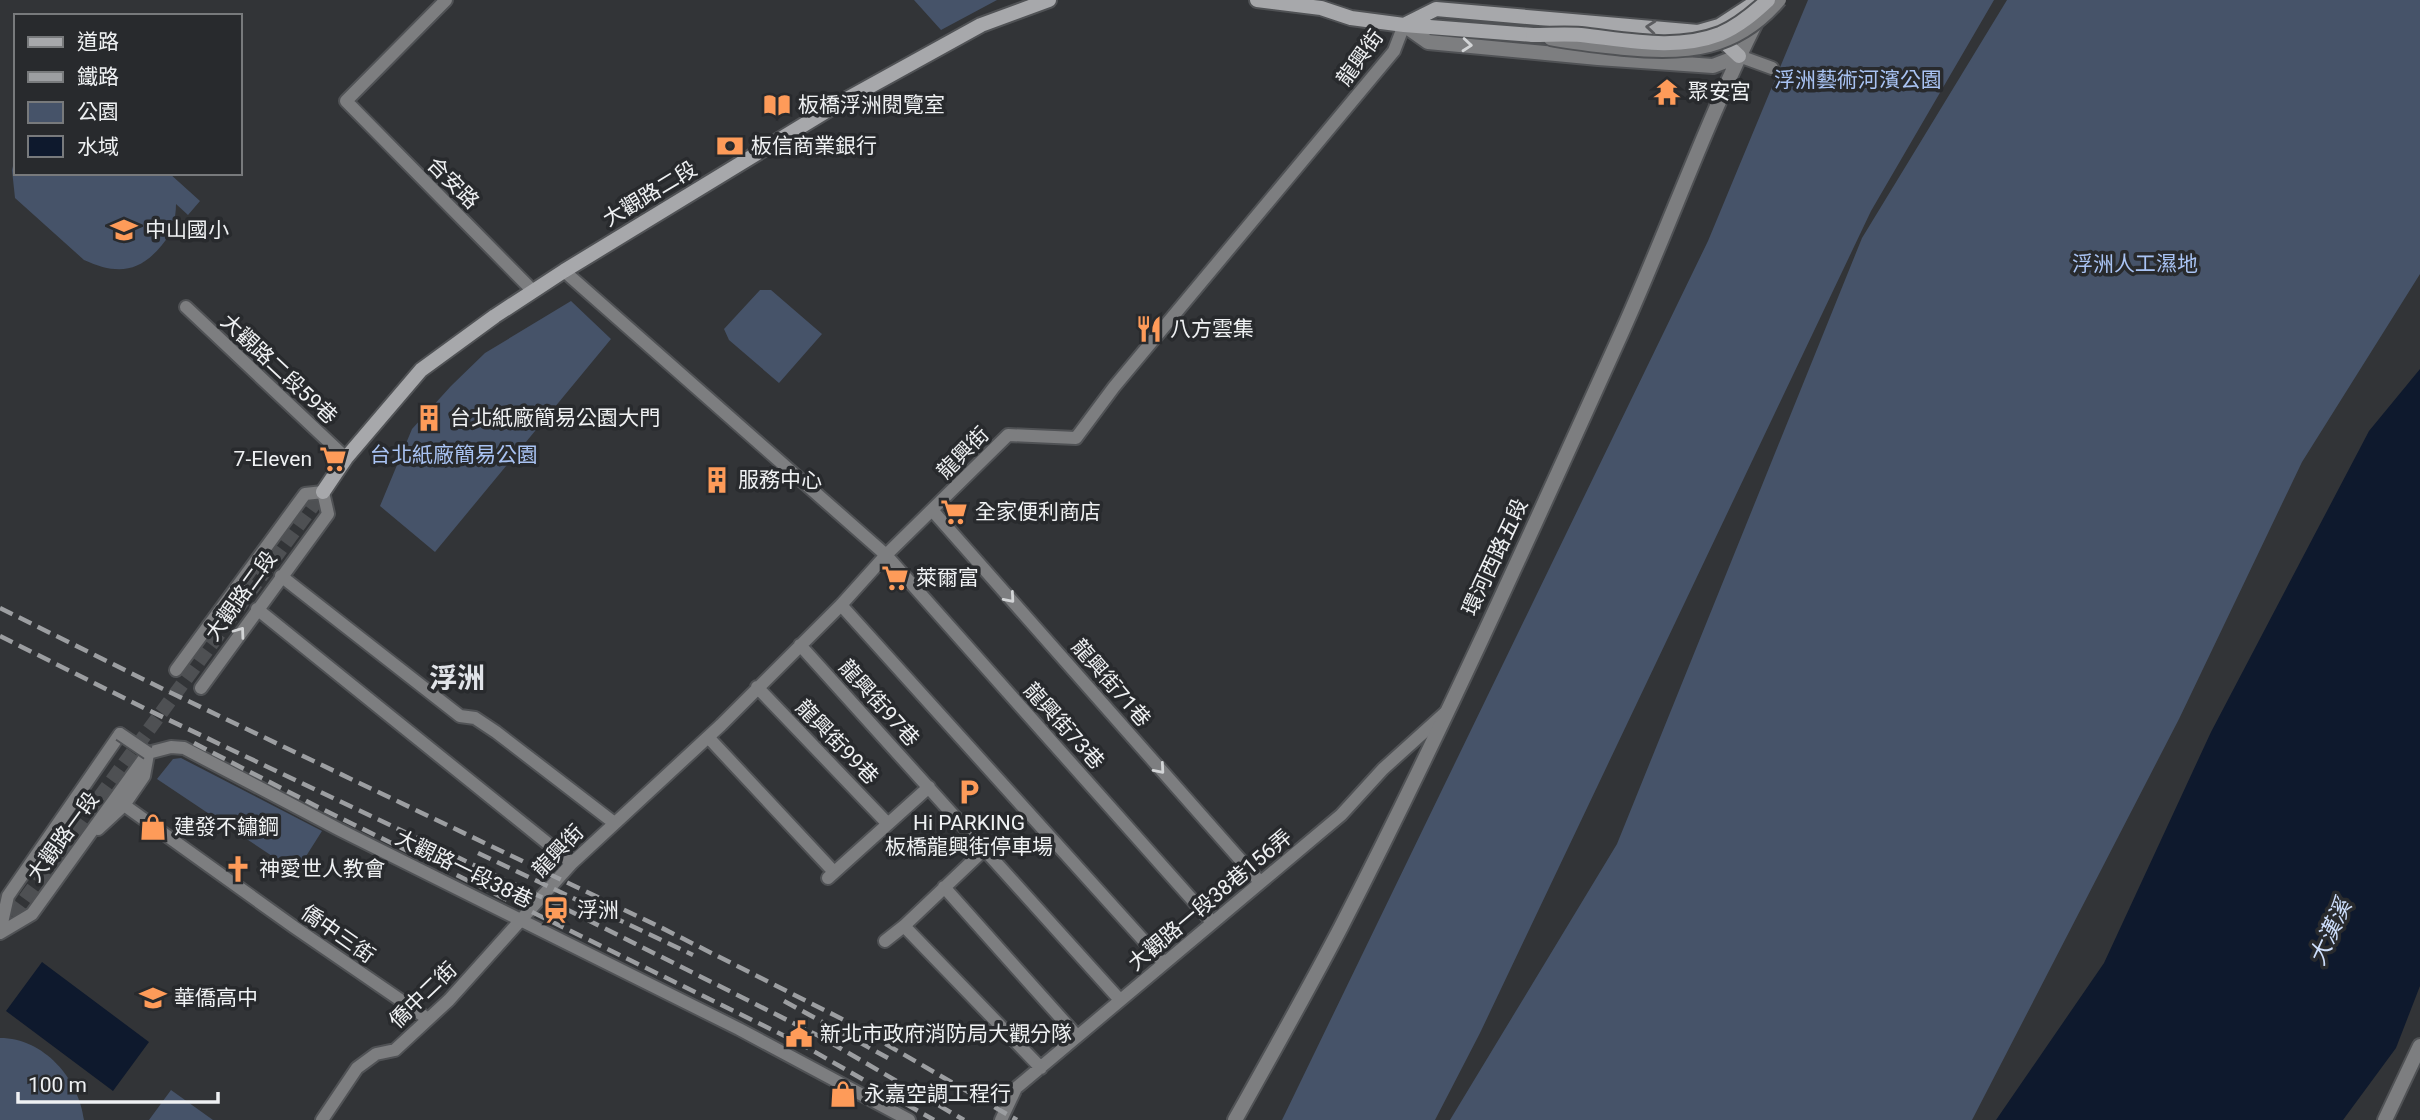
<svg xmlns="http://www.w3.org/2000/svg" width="2420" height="1120" font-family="Roboto,'Noto Sans TC',sans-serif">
	<rect width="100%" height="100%" fill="#323437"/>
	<!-- green -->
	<path fill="#465369" d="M 914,0 L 997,0 L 941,30 Z
		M 1808,0 L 1994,0 L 1871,211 L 1480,1033 L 1435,1120 L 1282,1120 L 1708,241 Z
		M 2007,0 L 2420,0 L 2420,274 L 2302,462 L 2179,719 L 1972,1120 L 1450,1120 L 1617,844 L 1862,238 Z
		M 16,154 L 16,173 L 169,173 L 200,201 L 188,215 L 176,204 C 176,219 172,233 162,245 C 139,273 117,275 84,260 L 15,198 L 12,170 Z
		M 760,290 L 771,290 L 822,334 L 779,383 L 729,340 L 724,329 Z
		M 571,301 L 611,339 L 435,552 L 380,506 L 412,429 L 451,386 L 485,353 Z
		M 181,758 L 322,831 L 296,872 L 157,779 L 173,759 Z
		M 0,1038 C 44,1038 79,1079 84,1120 L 0,1120 Z
		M 171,1090 L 213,1120 L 149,1120 Z"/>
	<!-- water -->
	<path fill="#0e192d" d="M 2420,369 L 2420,986 L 2396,1048 L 2343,1120 L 1996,1120 L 2104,963 L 2211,732 L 2369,431 Z
		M 42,962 L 149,1042 L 113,1091 L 6,1011 Z"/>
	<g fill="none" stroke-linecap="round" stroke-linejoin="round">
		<!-- secondary-tunnel -->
		<path stroke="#4e5053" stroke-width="14" stroke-dasharray="14 7" stroke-linecap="butt" d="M 0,933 L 323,492"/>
		<defs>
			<path id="minor" d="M 446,0 L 346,101 L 533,291
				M 1739,56 L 1772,68
				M 564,271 L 886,555 L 1212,922
				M 186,307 L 346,458
				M 932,510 L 1260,882
				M 281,576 L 460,716 L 475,718 L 496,732 L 613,822
				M 841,605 L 1163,962
				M 257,609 L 572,863
				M 800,645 L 1120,1000
				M 176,670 L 305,494 L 323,492 L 328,514 L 201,688
				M 757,687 L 888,824
				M 708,737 L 834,872
				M 124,805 L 294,927 L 428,1019
				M 98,829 L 124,805 L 144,776 L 148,754
				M 828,878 L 929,787
				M 944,887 L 1077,1036
				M 904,926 L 1041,1068
				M 0,932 L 8,896 L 120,734
				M 0,933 L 32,914 L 148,753 L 171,747 L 184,748 L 340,830 L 739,1029 L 909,1120
				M 885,941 L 904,926 L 985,849
				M 322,1120 L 357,1068 L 376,1054 L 395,1050 L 449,1000 L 572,863 L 721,725 L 841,605 L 886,555 L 1008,435 L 1076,438 L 1114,387 L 1394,51 L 1404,25
				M 1001,1120 L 1016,1088 L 1341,815 L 1383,769 L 1445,713"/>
			<path id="tertiary" d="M 1404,25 L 1428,42 L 1598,58 L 1713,66 L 1739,56
				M 1235,1120 C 1271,1056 1307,992 1341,927 C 1441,733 1531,533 1621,334 C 1668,230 1706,122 1757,20
				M 2385,1120 L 2420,1046"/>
			<path id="secondary" d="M 1257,0 L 1321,8 L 1351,18 L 1404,25 L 1533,35
				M 1404,25 L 1436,9 L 1698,32 L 1719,26 L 1759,0
				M 1712,37 L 1723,41 L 1739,56
				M 323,492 L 346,458 L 421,370 L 495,316 L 564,271 L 838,104 L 981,25 L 1049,0"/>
		</defs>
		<!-- minor casing -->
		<use href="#minor" stroke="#505255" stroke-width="16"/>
		<!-- tertiary casing -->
		<use href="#tertiary" stroke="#505255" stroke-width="18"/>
		<!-- secondary casing -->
		<use href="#secondary" stroke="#505255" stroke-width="18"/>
		<!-- minor -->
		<use href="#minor" stroke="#7d7e80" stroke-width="12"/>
		<!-- tertiary -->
		<use href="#tertiary" stroke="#7d7e80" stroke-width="14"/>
		<!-- secondary -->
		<use href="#secondary" stroke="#a7a8ab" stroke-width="14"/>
		<!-- rail -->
		<path stroke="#9c9ea1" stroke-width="4.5" stroke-dasharray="14 7" stroke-linecap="butt" d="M 0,608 L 161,688 L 660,927 L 844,1020 L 1017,1120
			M 0,636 L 148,710 L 558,905 L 819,1036 L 964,1120
			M 194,743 L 314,805 L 801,1044 L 934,1120
			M 478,853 L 693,955
			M 784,1001 L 888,1058"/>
		<defs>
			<path id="minor-bridge" d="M 1550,39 C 1575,44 1599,46 1625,49 C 1687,55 1737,51 1780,0
				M 120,734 L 148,753"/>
			<path id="secondary-bridge" d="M 1533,35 C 1549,35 1565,34 1581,35 C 1627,40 1676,51 1720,34 C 1739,26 1754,13 1768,0"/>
		</defs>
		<!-- minor-bridge casing -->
		<use href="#minor-bridge" stroke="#505255" stroke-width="16" stroke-linecap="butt"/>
		<!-- secondary-bridge casing -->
		<use href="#secondary-bridge" stroke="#505255" stroke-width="18" stroke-linecap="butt"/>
		<!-- minor-bridge -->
		<use href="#minor-bridge" stroke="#7d7e80" stroke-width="12"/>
		<!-- secondary-bridge -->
		<use href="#secondary-bridge" stroke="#a7a8ab" stroke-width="14"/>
	</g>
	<!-- one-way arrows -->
	<defs><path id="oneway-chevron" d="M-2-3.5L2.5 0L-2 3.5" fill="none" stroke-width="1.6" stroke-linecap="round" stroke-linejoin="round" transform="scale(1.75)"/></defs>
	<use stroke="#5b5c5f" href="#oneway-chevron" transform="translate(1651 27) rotate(-175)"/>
	<g stroke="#d2d4d6">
		<use href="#oneway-chevron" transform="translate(1467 45) rotate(5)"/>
		<use href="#oneway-chevron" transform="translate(1010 598) rotate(49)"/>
		<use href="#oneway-chevron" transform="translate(240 632) rotate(-54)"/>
		<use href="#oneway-chevron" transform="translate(1160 769) rotate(49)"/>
	</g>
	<!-- icons -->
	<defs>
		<symbol id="temple-bare" viewBox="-9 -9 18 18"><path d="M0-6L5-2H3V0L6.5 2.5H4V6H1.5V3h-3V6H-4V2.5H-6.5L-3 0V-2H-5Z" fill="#fe9b59" stroke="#282a2d" stroke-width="2.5" paint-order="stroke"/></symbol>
		<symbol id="library-bare" viewBox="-9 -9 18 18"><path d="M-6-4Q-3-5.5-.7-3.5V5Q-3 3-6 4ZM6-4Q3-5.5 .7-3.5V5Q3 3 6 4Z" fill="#fe9b59" stroke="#282a2d" stroke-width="2.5" paint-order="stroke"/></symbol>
		<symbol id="bank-bare" viewBox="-9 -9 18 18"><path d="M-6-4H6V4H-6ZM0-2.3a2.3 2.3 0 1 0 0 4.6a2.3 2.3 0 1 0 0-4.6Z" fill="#fe9b59" stroke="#282a2d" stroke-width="2.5" paint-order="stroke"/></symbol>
		<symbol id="school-bare" viewBox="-9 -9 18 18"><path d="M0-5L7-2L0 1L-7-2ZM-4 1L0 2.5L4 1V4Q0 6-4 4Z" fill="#fe9b59" stroke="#282a2d" stroke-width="2.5" paint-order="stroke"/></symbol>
		<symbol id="restaurant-bare" viewBox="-9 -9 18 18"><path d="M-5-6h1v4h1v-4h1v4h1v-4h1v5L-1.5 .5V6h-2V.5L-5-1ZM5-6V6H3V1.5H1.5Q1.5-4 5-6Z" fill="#fe9b59" stroke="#282a2d" stroke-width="2.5" paint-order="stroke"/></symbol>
		<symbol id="building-bare" viewBox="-9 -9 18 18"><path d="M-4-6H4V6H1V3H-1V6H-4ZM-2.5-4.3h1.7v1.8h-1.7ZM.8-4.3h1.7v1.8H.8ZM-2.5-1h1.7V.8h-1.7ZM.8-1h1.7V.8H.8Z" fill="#fe9b59" stroke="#282a2d" stroke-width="2.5" paint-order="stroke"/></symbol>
		<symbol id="supermarket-bare" viewBox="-9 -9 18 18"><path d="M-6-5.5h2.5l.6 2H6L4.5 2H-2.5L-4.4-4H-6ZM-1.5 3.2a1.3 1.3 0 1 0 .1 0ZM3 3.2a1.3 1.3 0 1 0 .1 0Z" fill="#fe9b59" stroke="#282a2d" stroke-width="2.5" paint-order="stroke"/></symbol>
		<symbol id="parking-bare" viewBox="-9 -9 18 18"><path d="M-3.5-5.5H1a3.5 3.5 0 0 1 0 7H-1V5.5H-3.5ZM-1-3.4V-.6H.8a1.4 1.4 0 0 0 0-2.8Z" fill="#fe9b59" stroke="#282a2d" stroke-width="2.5" paint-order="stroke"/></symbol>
		<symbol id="shop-bare" viewBox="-9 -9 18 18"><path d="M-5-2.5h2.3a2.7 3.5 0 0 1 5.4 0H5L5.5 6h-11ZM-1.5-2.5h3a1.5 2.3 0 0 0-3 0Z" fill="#fe9b59" stroke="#282a2d" stroke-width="2.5" paint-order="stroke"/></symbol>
		<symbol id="church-bare" viewBox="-9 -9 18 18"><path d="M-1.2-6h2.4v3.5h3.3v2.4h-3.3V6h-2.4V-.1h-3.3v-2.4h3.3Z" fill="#fe9b59" stroke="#282a2d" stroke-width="2.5" paint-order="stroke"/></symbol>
		<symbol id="station-bare" viewBox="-9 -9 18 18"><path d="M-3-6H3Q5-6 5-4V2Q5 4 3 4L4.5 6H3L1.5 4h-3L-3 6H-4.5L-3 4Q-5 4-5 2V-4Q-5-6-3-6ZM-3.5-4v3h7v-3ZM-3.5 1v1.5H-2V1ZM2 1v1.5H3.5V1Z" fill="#fe9b59" stroke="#282a2d" stroke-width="2.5" paint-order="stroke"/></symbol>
		<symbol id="civic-bare" viewBox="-9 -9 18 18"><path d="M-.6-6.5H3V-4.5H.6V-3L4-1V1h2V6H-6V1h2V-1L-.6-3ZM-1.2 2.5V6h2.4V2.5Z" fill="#fe9b59" stroke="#282a2d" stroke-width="2.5" paint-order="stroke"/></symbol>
	</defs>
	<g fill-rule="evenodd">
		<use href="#temple-bare" x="1648" y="73" width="38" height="38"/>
		<use href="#library-bare" x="758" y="86" width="38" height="38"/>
		<use href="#bank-bare" x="711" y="127" width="38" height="38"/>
		<use href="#school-bare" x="105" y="211" width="38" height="38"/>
		<use href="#restaurant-bare" x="1130" y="310" width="38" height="38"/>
		<use href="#building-bare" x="410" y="399" width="38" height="38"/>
		<use href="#supermarket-bare" x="314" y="440" width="38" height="38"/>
		<use href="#building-bare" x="698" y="461" width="38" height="38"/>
		<use href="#supermarket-bare" x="935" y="493" width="38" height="38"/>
		<use href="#supermarket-bare" x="876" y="559" width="38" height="38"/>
		<use href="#parking-bare" x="950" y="773" width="38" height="38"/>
		<use href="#shop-bare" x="134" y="808" width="38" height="38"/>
		<use href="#church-bare" x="219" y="850" width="38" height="38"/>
		<use href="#station-bare" x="537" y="891" width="38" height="38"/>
		<use href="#school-bare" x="134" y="979" width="38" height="38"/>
		<use href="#civic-bare" x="780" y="1015" width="38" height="38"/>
		<use href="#shop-bare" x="824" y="1075" width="38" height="38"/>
	</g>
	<g text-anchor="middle" stroke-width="7" stroke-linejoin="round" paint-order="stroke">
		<!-- street labels -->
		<g font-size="21" fill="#eff1f3" stroke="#282a2d">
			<text transform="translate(1360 58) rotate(-54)" y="7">龍興街</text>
			<text transform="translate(453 183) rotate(45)" y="7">合安路</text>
			<text transform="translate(650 194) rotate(-31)" y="7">大觀路二段</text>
			<text transform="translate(279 369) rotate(43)" y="7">大觀路二段59巷</text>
			<text transform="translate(963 453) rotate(-45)" y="7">龍興街</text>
			<text transform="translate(1495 557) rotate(-65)" y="7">環河西路五段</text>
			<text transform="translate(241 596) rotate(-54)" y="7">大觀路二段</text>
			<text transform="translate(1111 683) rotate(49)" y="7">龍興街71巷</text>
			<text transform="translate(879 703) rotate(48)" y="7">龍興街97巷</text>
			<text transform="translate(1064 726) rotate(48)" y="7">龍興街73巷</text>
			<text transform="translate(837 742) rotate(46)" y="7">龍興街99巷</text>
			<text transform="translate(63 837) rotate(-54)" y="7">大觀路一段</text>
			<text transform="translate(558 851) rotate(-46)" y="7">龍興街</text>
			<text transform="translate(464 869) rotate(26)" y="7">大觀路一段38巷</text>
			<text transform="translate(1210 900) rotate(-40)" y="7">大觀路一段38巷156弄</text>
			<text transform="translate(338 934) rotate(35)" y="7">僑中三街</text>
			<text transform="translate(423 995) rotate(-44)" y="7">僑中二街</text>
		</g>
		<!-- park labels -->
		<g font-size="21" fill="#a9c3f3" stroke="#282a2d">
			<text x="1858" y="87">浮洲藝術河濱公園</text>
			<text x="2135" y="271">浮洲人工濕地</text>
			<text x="454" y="462">台北紙廠簡易公園</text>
		</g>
		<!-- poi labels -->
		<g font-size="21" fill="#eff1f3" stroke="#282a2d" text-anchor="start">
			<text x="1688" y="99">聚安宮</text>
			<text x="798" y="112">板橋浮洲閱覽室</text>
			<text x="751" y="153">板信商業銀行</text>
			<text x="145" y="237">中山國小</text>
			<text x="1170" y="336">八方雲集</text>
			<text x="450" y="425">台北紙廠簡易公園大門</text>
			<text x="312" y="466" text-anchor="end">7-Eleven</text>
			<text x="738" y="487">服務中心</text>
			<text x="975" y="519">全家便利商店</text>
			<text x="916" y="585">萊爾富</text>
			<text x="969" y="830" text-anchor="middle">Hi PARKING<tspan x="969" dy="24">板橋龍興街停車場</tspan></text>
			<text x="174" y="834">建發不鏽鋼</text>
			<text x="259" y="876">神愛世人教會</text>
			<text x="577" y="917">浮洲</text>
			<text x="174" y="1005">華僑高中</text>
			<text x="820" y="1041">新北市政府消防局大觀分隊</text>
			<text x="864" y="1101">永嘉空調工程行</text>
		</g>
		<!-- water labels -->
		<g font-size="23" font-style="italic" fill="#cddefb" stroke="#282a2d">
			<text transform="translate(2330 932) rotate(-65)" y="8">大漢溪</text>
		</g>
		<!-- district labels -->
		<g font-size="28" font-weight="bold" fill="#e0e3e8" stroke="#282a2d">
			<text x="457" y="688">浮洲</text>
		</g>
	</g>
	<!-- legend -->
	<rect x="14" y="14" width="228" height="161" fill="#282a2d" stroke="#787a7c" stroke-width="2"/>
	<rect x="28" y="37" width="35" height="10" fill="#a7a8ab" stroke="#787a7c" stroke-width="2"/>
	<text x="77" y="49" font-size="21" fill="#eff1f3">道路</text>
	<rect x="28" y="72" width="35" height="10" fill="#9c9ea1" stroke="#787a7c" stroke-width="2"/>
	<text x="77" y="84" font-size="21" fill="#eff1f3">鐵路</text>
	<rect x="28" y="102" width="35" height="21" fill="#465369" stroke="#787a7c" stroke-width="2"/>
	<text x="77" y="119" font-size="21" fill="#eff1f3">公園</text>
	<rect x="28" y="136" width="35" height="21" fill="#0e192d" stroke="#787a7c" stroke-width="2"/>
	<text x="77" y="154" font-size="21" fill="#eff1f3">水域</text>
	<!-- scale -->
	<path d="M18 1092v10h200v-10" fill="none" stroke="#eff1f3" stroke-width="3.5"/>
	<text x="28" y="1092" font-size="21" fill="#eff1f3" stroke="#282a2d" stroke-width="5" paint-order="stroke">100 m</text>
</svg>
